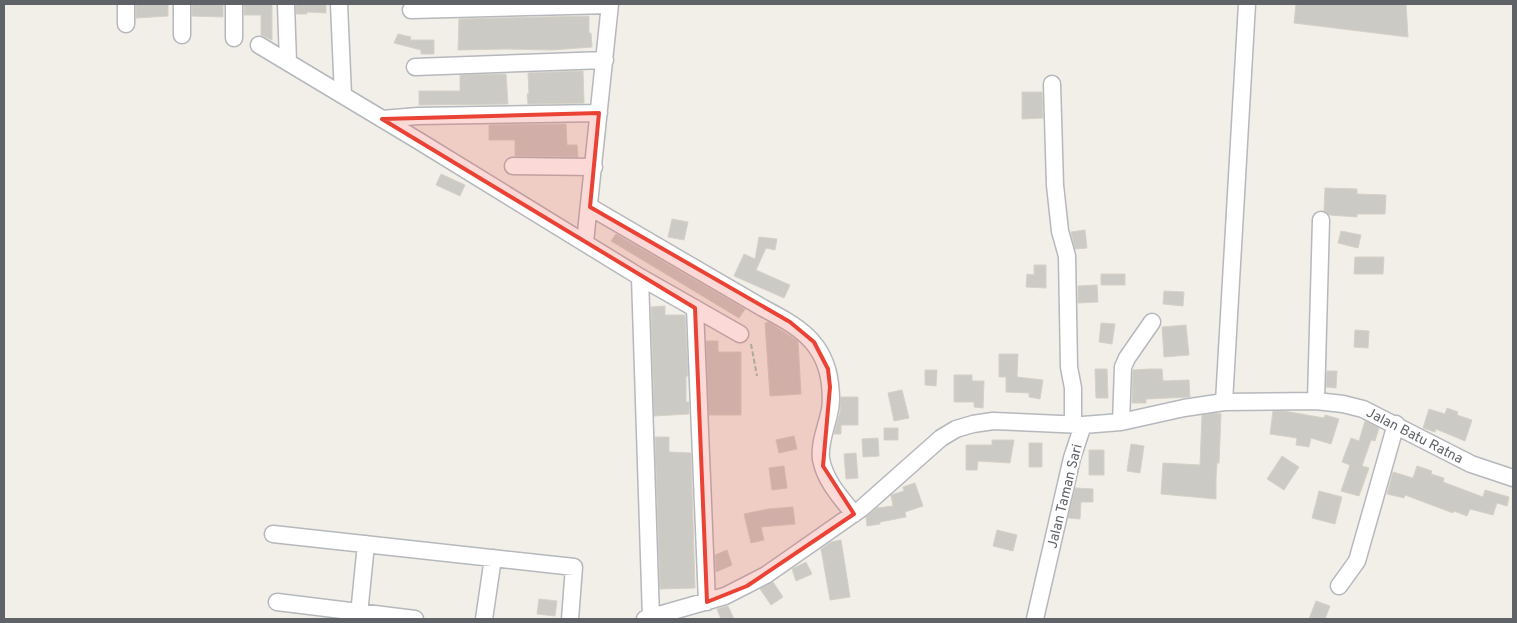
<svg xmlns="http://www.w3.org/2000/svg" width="1517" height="623" font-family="Overpass,sans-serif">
	<rect width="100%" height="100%" fill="#f1efe8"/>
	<!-- building -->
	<path fill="#cccac5" stroke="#d6d1c6" d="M 136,4 L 168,4 L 168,16 L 136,18 Z
		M 192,4 L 223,4 L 223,17 L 192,16 Z
		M 244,4 L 272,4 L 272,40 L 261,35 L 261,15 L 244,15 Z
		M 296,4 L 326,4 L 326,13 L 307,12 L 307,14 L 296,14 Z
		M 1296,4 L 1406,4 L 1408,37 L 1294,23 Z
		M 589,16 L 589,33 L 591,33 L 592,47 L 552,50 L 505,49 L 458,50 L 459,19 Z
		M 398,34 L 411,37 L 410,40 L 434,40 L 434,54 L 421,54 L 421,50 L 394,43 Z
		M 583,71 L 584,103 L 528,104 L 527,94 L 529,94 L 528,73 Z
		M 506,74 L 508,104 L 419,105 L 419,91 L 460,91 L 460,75 Z
		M 1022,92 L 1042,92 L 1043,118 L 1022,119 Z
		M 566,124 L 567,145 L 577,145 L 578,157 L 515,156 L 515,140 L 489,140 L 489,125 Z
		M 441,174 L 465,185 L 460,196 L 436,185 Z
		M 1325,188 L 1357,189 L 1357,194 L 1386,195 L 1385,214 L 1357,214 L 1357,217 L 1330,215 L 1324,211 Z
		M 672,219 L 688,222 L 684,240 L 668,237 Z
		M 1085,230 L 1087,248 L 1075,249 L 1071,232 Z
		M 1341,231 L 1361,235 L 1358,248 L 1338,243 Z
		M 616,234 L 745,309 L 739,318 L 611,241 Z
		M 759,237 L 777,239 L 775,250 L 766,248 L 756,270 L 790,285 L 784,298 L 734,276 L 744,254 L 755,259 Z
		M 1355,257 L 1384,257 L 1383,274 L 1354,274 Z
		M 1034,265 L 1046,265 L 1046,288 L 1026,287 L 1027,274 L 1034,275 Z
		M 1101,274 L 1125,274 L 1125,285 L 1101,285 Z
		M 1097,285 L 1098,302 L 1078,303 L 1078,286 Z
		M 1164,291 L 1184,292 L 1183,306 L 1163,304 Z
		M 665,306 L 665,315 L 685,315 L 688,376 L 686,376 L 686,402 L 689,402 L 689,414 L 654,416 L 651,307 Z
		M 769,322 L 798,341 L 801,394 L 770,396 L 765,323 Z
		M 1101,323 L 1115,324 L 1112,344 L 1099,342 Z
		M 1186,325 L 1189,355 L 1164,357 L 1162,327 Z
		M 1355,330 L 1369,331 L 1368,348 L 1354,347 Z
		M 706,341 L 718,341 L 718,352 L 741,352 L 741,415 L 709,415 Z
		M 999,354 L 1018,354 L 1017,377 L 1043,380 L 1040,399 L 1029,397 L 1029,393 L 1006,392 L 1006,377 L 999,377 Z
		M 1095,369 L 1107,369 L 1108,398 L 1096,398 Z
		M 1150,369 L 1162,369 L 1163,381 L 1189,380 L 1190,397 L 1146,399 L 1146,403 L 1132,403 L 1133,370 Z
		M 925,370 L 937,370 L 936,386 L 925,385 Z
		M 1327,371 L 1337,371 L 1336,388 L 1326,387 Z
		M 954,375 L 972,375 L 972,381 L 984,381 L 983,408 L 974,407 L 974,402 L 954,402 Z
		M 902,390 L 909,418 L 894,421 L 888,393 Z
		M 841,397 L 858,397 L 858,425 L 841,425 L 841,434 L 834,434 L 840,412 Z
		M 1447,408 L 1458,412 L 1457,415 L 1472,420 L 1465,441 L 1436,429 L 1435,432 L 1423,428 L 1429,409 L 1445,414 Z
		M 1273,411 L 1284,411 L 1324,418 L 1325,415 L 1339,419 L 1331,444 L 1311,438 L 1309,447 L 1296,445 L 1297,438 L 1270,434 Z
		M 1216,413 L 1221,414 L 1219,463 L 1217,463 L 1216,479 L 1216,499 L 1161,494 L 1163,463 L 1200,465 L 1202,415 Z
		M 1365,421 L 1379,428 L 1375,441 L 1371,440 L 1362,466 L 1369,468 L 1359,496 L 1341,491 L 1350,465 L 1342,462 L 1351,438 L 1359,441 Z
		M 884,428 L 898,428 L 898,440 L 884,440 Z
		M 794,436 L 797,449 L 779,453 L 776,440 Z
		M 655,437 L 669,437 L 669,452 L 691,453 L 695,588 L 660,589 Z
		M 878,438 L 879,456 L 863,457 L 862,439 Z
		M 992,440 L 1014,440 L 1010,463 L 978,461 L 977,470 L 966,470 L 966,445 L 992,445 Z
		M 1029,443 L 1042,443 L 1042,467 L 1029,467 Z
		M 1131,444 L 1144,446 L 1140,473 L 1127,471 Z
		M 1089,450 L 1104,450 L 1104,475 L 1089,475 Z
		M 856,453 L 858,478 L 846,479 L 844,454 Z
		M 1282,456 L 1299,467 L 1284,490 L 1267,479 Z
		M 784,466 L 787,488 L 772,490 L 769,468 Z
		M 1417,466 L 1432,471 L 1431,474 L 1444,478 L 1443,482 L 1483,497 L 1485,490 L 1509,497 L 1507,506 L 1497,503 L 1493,515 L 1470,509 L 1467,516 L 1454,511 L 1453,513 L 1405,495 L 1404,498 L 1387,494 L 1393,472 L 1413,478 Z
		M 915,483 L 923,506 L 905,512 L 906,517 L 880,522 L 880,524 L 867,526 L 866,517 L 877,508 L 893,506 L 891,495 L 904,491 L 903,487 Z
		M 1075,488 L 1093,489 L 1093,502 L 1081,502 L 1080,519 L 1068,518 Z
		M 1319,491 L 1342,497 L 1335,524 L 1312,518 Z
		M 793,507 L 795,524 L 761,527 L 764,540 L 751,543 L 744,514 L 768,509 Z
		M 997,530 L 1017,535 L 1013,551 L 993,546 Z
		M 841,540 L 850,597 L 830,600 L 821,549 L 831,542 Z
		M 727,550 L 732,565 L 716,572 L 715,555 Z
		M 806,562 L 812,574 L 796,581 L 792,569 Z
		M 773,582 L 783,597 L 771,605 L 760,589 Z
		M 539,599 L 557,601 L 555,616 L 537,614 Z
		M 1316,601 L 1330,606 L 1325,619 L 1309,619 Z
		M 728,606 L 734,619 L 721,619 L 717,609 Z"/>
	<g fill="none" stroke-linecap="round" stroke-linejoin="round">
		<defs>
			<path id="minor" d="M 126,4 L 126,24
				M 182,4 L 182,35
				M 234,4 L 234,38
				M 286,4 L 288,62
				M 339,4 L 343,95
				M 411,10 L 610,5
				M 259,45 L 419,141 L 640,277 L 740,334
				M 415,67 L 605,60
				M 1052,84 L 1055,185 L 1060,231 L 1067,256 L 1069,367 L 1073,388 L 1073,423
				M 382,119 L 418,116 L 599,113
				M 513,166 L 594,167
				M 590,207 L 763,308 C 797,326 825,341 830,384 C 831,394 832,404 829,414 C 826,428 819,444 821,459 C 825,481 841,498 854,514
				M 585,242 L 610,4
				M 640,277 L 651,618
				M 695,308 L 707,602
				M 1316,401 L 1321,220
				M 1224,402 L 1247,4
				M 1121,422 L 1123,367 L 1127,358 L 1152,322
				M 273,534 L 574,567 L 570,619
				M 1339,586 L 1357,561 L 1396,424
				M 277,602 L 415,619
				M 359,614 L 366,544
				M 484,619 L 493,558
				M 645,619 L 725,596 L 766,575 L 862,508 L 941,438 L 956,429 L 973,424 L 993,421 L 1083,425 L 1121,422 L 1184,408 L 1224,402 L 1316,401 L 1343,404 L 1363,409 L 1471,464 L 1513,478
				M 1035,619 L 1072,458 L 1083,425"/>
		</defs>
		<!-- minor casing -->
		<use href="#minor" stroke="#b5b8bc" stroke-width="19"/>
		<!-- path -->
		<path stroke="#9cc7a9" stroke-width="2" stroke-dasharray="5 2.5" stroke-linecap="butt" d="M 751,344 L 757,376"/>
		<!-- minor -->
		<use href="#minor" stroke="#fff" stroke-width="16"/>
	</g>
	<!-- marked area -->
	<path fill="#ea4335" fill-opacity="0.2" stroke="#ea4335" stroke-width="4" stroke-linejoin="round" d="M 599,113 L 590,207 L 790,322 L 814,342 L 828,369 L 830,387 L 823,466 L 854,514 L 747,586 L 707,602 L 695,308 L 382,119 Z"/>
	<g text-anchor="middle" stroke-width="4.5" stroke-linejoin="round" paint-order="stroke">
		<!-- street labels -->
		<g font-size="14" fill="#5f6368" stroke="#fff">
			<text transform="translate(1415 435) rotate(27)" y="5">Jalan Batu Ratna</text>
			<text transform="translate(1064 496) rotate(-76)" y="5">Jalan Taman Sari</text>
		</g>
	</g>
	<!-- border -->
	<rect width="1517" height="623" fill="none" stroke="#5f6368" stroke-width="10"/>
</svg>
